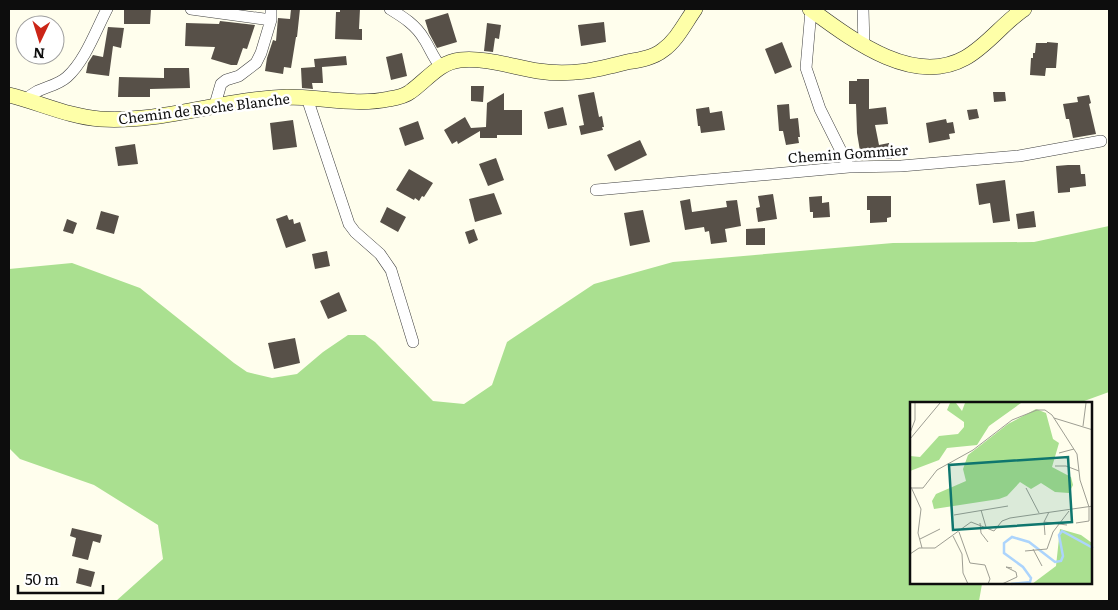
<svg xmlns="http://www.w3.org/2000/svg" width="1118" height="610" font-family="Literata,serif">
	<rect width="100%" height="100%" fill="#fffeed"/>
	<!-- forest -->
	<path fill="#aae090" d="M 1109,226 L 1109,392 L 1076,404 L 912,404 L 912,584 L 982,584 L 979,601 L 116,601 L 163,559 L 158,525 L 94,485 L 20,459 L 9,448 L 9,269 L 72,263 L 140,288 L 234,363 L 247,372 L 272,378 L 297,374 L 323,352 L 348,335 L 365,335 L 375,342 L 433,401 L 464,404 L 492,385 L 507,342 L 594,284 L 673,262 L 893,243 L 1034,242 Z"/>
	<!-- building -->
	<path fill="#575048" d="M 124,9 L 151,9 L 150,24 L 124,24 Z
		M 291,9 L 300,9 L 297,37 L 296,37 L 291,68 L 284,67 L 283,74 L 265,71 L 267,58 L 273,40 L 276,41 L 278,18 L 290,19 Z
		M 340,9 L 360,9 L 359,29 L 362,29 L 362,40 L 335,39 L 336,12 L 340,12 Z
		M 448,13 L 457,42 L 437,48 L 429,33 L 425,20 Z
		M 220,21 L 255,25 L 247,49 L 243,48 L 237,65 L 231,65 L 211,59 L 215,47 L 185,46 L 186,23 L 219,24 Z
		M 604,22 L 606,42 L 581,46 L 578,25 Z
		M 487,23 L 501,25 L 499,39 L 495,38 L 493,52 L 484,51 Z
		M 108,27 L 124,28 L 121,48 L 113,46 L 109,76 L 86,73 L 88,63 L 93,55 L 103,57 Z
		M 782,42 L 792,67 L 775,74 L 765,49 Z
		M 1047,42 L 1058,43 L 1056,68 L 1046,68 L 1045,76 L 1030,75 L 1031,58 L 1033,58 L 1033,53 L 1035,53 L 1036,43 L 1047,43 Z
		M 402,53 L 407,76 L 391,80 L 386,57 Z
		M 346,56 L 347,65 L 322,67 L 323,83 L 312,83 L 313,89 L 302,88 L 301,68 L 315,67 L 314,59 Z
		M 164,68 L 189,68 L 190,88 L 150,89 L 150,97 L 118,97 L 119,77 L 164,78 Z
		M 857,79 L 869,79 L 869,109 L 886,107 L 888,124 L 875,125 L 879,145 L 889,143 L 892,159 L 883,159 L 882,153 L 861,157 L 857,133 L 856,104 L 849,104 L 849,81 L 857,81 Z
		M 471,86 L 484,86 L 483,102 L 471,101 Z
		M 594,92 L 599,117 L 602,116 L 604,127 L 602,127 L 603,130 L 581,135 L 579,126 L 584,125 L 578,95 Z
		M 993,92 L 1005,92 L 1006,101 L 994,102 Z
		M 504,93 L 504,110 L 522,110 L 522,135 L 497,135 L 497,138 L 480,138 L 480,131 L 458,144 L 457,141 L 452,144 L 444,130 L 465,117 L 471,128 L 486,127 L 487,103 Z
		M 1089,95 L 1091,103 L 1089,104 L 1096,134 L 1073,138 L 1069,119 L 1066,119 L 1063,104 L 1078,102 L 1077,97 Z
		M 789,104 L 790,119 L 798,118 L 800,137 L 798,137 L 799,143 L 786,145 L 783,131 L 779,131 L 777,105 Z
		M 563,107 L 567,125 L 548,129 L 544,112 Z
		M 709,107 L 710,113 L 722,111 L 725,130 L 701,133 L 700,126 L 698,126 L 696,109 Z
		M 977,109 L 979,118 L 969,120 L 967,110 Z
		M 946,119 L 947,123 L 953,122 L 955,133 L 949,134 L 950,139 L 929,143 L 926,123 Z
		M 293,120 L 297,147 L 273,150 L 270,123 Z
		M 418,121 L 424,139 L 405,146 L 399,128 Z
		M 640,140 L 647,155 L 615,171 L 607,155 Z
		M 135,144 L 138,164 L 118,166 L 115,147 Z
		M 496,158 L 504,180 L 488,186 L 479,164 Z
		M 1068,165 L 1080,165 L 1081,174 L 1085,174 L 1086,186 L 1070,188 L 1070,192 L 1058,193 L 1056,166 Z
		M 409,169 L 433,183 L 424,197 L 422,196 L 419,201 L 415,198 L 414,200 L 396,190 Z
		M 1005,180 L 1010,221 L 993,223 L 990,203 L 979,205 L 976,184 Z
		M 494,193 L 502,214 L 475,222 L 469,199 Z
		M 773,194 L 777,219 L 758,222 L 756,208 L 760,207 L 758,196 Z
		M 822,196 L 822,203 L 829,202 L 830,217 L 813,218 L 813,212 L 810,212 L 809,197 Z
		M 867,196 L 891,196 L 891,217 L 887,218 L 887,222 L 870,223 L 870,210 L 867,210 Z
		M 690,199 L 692,212 L 727,207 L 726,201 L 737,200 L 741,226 L 725,229 L 727,242 L 711,244 L 709,231 L 705,232 L 704,227 L 685,230 L 680,201 Z
		M 387,207 L 406,217 L 398,232 L 380,222 Z
		M 643,210 L 650,242 L 630,246 L 624,213 Z
		M 101,211 L 119,216 L 114,234 L 96,229 Z
		M 1034,211 L 1036,227 L 1018,229 L 1016,214 Z
		M 287,215 L 289,220 L 293,219 L 294,224 L 300,222 L 306,241 L 286,248 L 276,219 Z
		M 67,219 L 77,223 L 73,234 L 63,231 Z
		M 765,228 L 765,245 L 746,245 L 746,229 Z
		M 474,229 L 478,240 L 469,244 L 465,232 Z
		M 327,251 L 330,266 L 315,269 L 312,254 Z
		M 339,292 L 347,311 L 328,319 L 320,301 Z
		M 295,338 L 300,363 L 274,369 L 268,343 Z
		M 72,528 L 102,535 L 100,543 L 93,541 L 88,560 L 72,556 L 76,538 L 70,536 Z
		M 79,568 L 95,572 L 91,587 L 76,583 Z"/>
	<g fill="none" stroke-linecap="round" stroke-linejoin="round">
		<defs>
			<path id="minor" d="M 191,9 L 271,20
				M 390,9 C 403,17 416,25 424,39 C 430,48 433,58 441,67
				M 863,9 L 864,47
				M 811,10 L 806,68 L 820,109 L 849,167
				M 307,98 L 349,224 L 355,232 L 380,254 L 391,270 L 413,342
				M 27,99 C 37,87 55,88 67,77 C 85,61 96,30 107,9
				M 214,108 L 221,84 L 226,80 L 239,76 L 256,63 L 261,53 L 271,20 L 271,9
				M 596,190 L 849,167 L 901,166 L 1019,156 L 1101,141"/>
			<path id="secondary" d="M 810,9 C 851,39 913,87 965,58 C 987,46 1003,23 1024,9
				M 9,95 C 38,102 70,117 100,119 C 163,123 224,99 287,97 C 321,97 356,106 389,99 C 395,98 405,96 410,92 C 426,81 439,62 460,60 C 483,57 514,67 538,71 C 571,76 596,70 627,62 C 639,60 653,58 663,50 C 677,40 685,23 695,9"/>
		</defs>
		<!-- minor casing -->
		<use href="#minor" stroke="#404040" stroke-width="12"/>
		<!-- secondary casing -->
		<use href="#secondary" stroke="#2f2f2f" stroke-width="16"/>
		<!-- minor -->
		<use href="#minor" stroke="#fff" stroke-width="11"/>
		<!-- secondary -->
		<use href="#secondary" stroke="#feffa8" stroke-width="15"/>
	</g>
	<g text-anchor="middle" stroke-width="5" stroke-linejoin="round" paint-order="stroke">
		<!-- street labels -->
		<g font-size="14" fill="#0d0d0d" stroke="#fff">
			<text transform="translate(204 109) rotate(-7)" y="5">Chemin de Roche Blanche</text>
			<text transform="translate(848 154) rotate(-4)" y="5">Chemin Gommier</text>
		</g>
	</g>
	<!-- overview -->
	<g transform="translate(910 402)">
		<rect width="182" height="182" fill="#fffeed"/>
		<path d="M 40,1 L 46,1 L 52,9 L 55,1 L 111,1 L 79,24 L 67,43 L 37,46 L 29,58 L 0,69 L 0,54 L 10,55 L 29,34 L 48,32 L 54,25 L 54,20 L 37,8 ZM 126,7 L 136,11 L 143,37 L 149,41 L 142,65 L 161,75 L 163,83 L 159,91 L 145,90 L 131,81 L 121,87 L 110,80 L 97,94 L 89,97 L 24,107 L 22,99 L 26,92 L 56,79 L 53,67 L 58,53 L 98,22 ZM 150,127 L 171,133 L 182,141 L 182,182 L 122,182 L 146,164 Z" fill="#aae090"/>
		<path fill="none" stroke="#acd4fc" stroke-width="2.5" d="M 101,182 L 120,180 L 121,176 L 113,165 L 94,151 L 94,141 L 102,135 L 119,140 L 145,160 L 151,159 L 153,154 L 149,133 L 152,129 L 183,146"/>
		<path fill="none" stroke="#9e9e93" stroke-width="1" d="M 142,13 L 167,52 L 170,78 L 179,105 L 179,119 L 166,121M 144,16 L 183,28M 173,24 L 176,1M 0,31 L 5,18 L 5,1M 0,37 L 30,1M 149,51 L 164,47M 145,64 L 156,64 L 169,69M 1,85 L 11,107 L 8,131 L 12,146M 2,86 L 13,86 L 27,68 L 63,48 L 102,18 L 127,8 L 135,8 L 142,13M 116,86 L 129,111M 71,108 L 76,125M 44,113 L 98,104M 134,120 L 157,123M 70,121 L 71,131 L 78,140M 49,130 L 60,161 L 75,163 L 80,177 L 78,182M 135,133 L 134,120 L 139,110M 43,134 L 52,152 L 53,171 L 58,182M 10,137 L 30,127M 123,147 L 132,164M 115,149 L 137,147 L 143,130 L 159,109M 0,152 L 9,146 L 25,146 L 61,120 L 84,129 L 92,119 L 100,116 L 183,104M 92,182 L 107,175 L 106,170 L 96,165 L 102,166"/>
		<path fill="#0f766e" fill-opacity="0.15" stroke="#0f766e" stroke-width="2.5" d="M 158,55 L 162,120 L 43,128 L 39,63 Z"/>
		<rect width="182" height="182" fill="none" stroke="#0d0d0d" stroke-width="2.5"/>
	</g>
	<!-- border -->
	<rect width="1118" height="610" fill="none" stroke="#0d0d0d" stroke-width="20"/>
	<!-- north arrow -->
	<g transform="translate(40 40) rotate(184)"><circle r="24" fill="#ffffff" stroke="#9e9e9e"/>
	<path d="M0-4L9 19L0 12L-9 19Z" fill="#cb2517"/>
	<text y="-8" font-size="14" font-weight="bold" text-anchor="middle" fill="#0d0d0d">N</text>
	</g>
	<!-- scale -->
	<path d="M18 585v8h85v-8" fill="none" stroke="#0d0d0d" stroke-width="2.5"/>
	<text x="25" y="585" font-size="15" fill="#0d0d0d" stroke="#ffffff" stroke-width="4" paint-order="stroke">50 m</text>
</svg>
